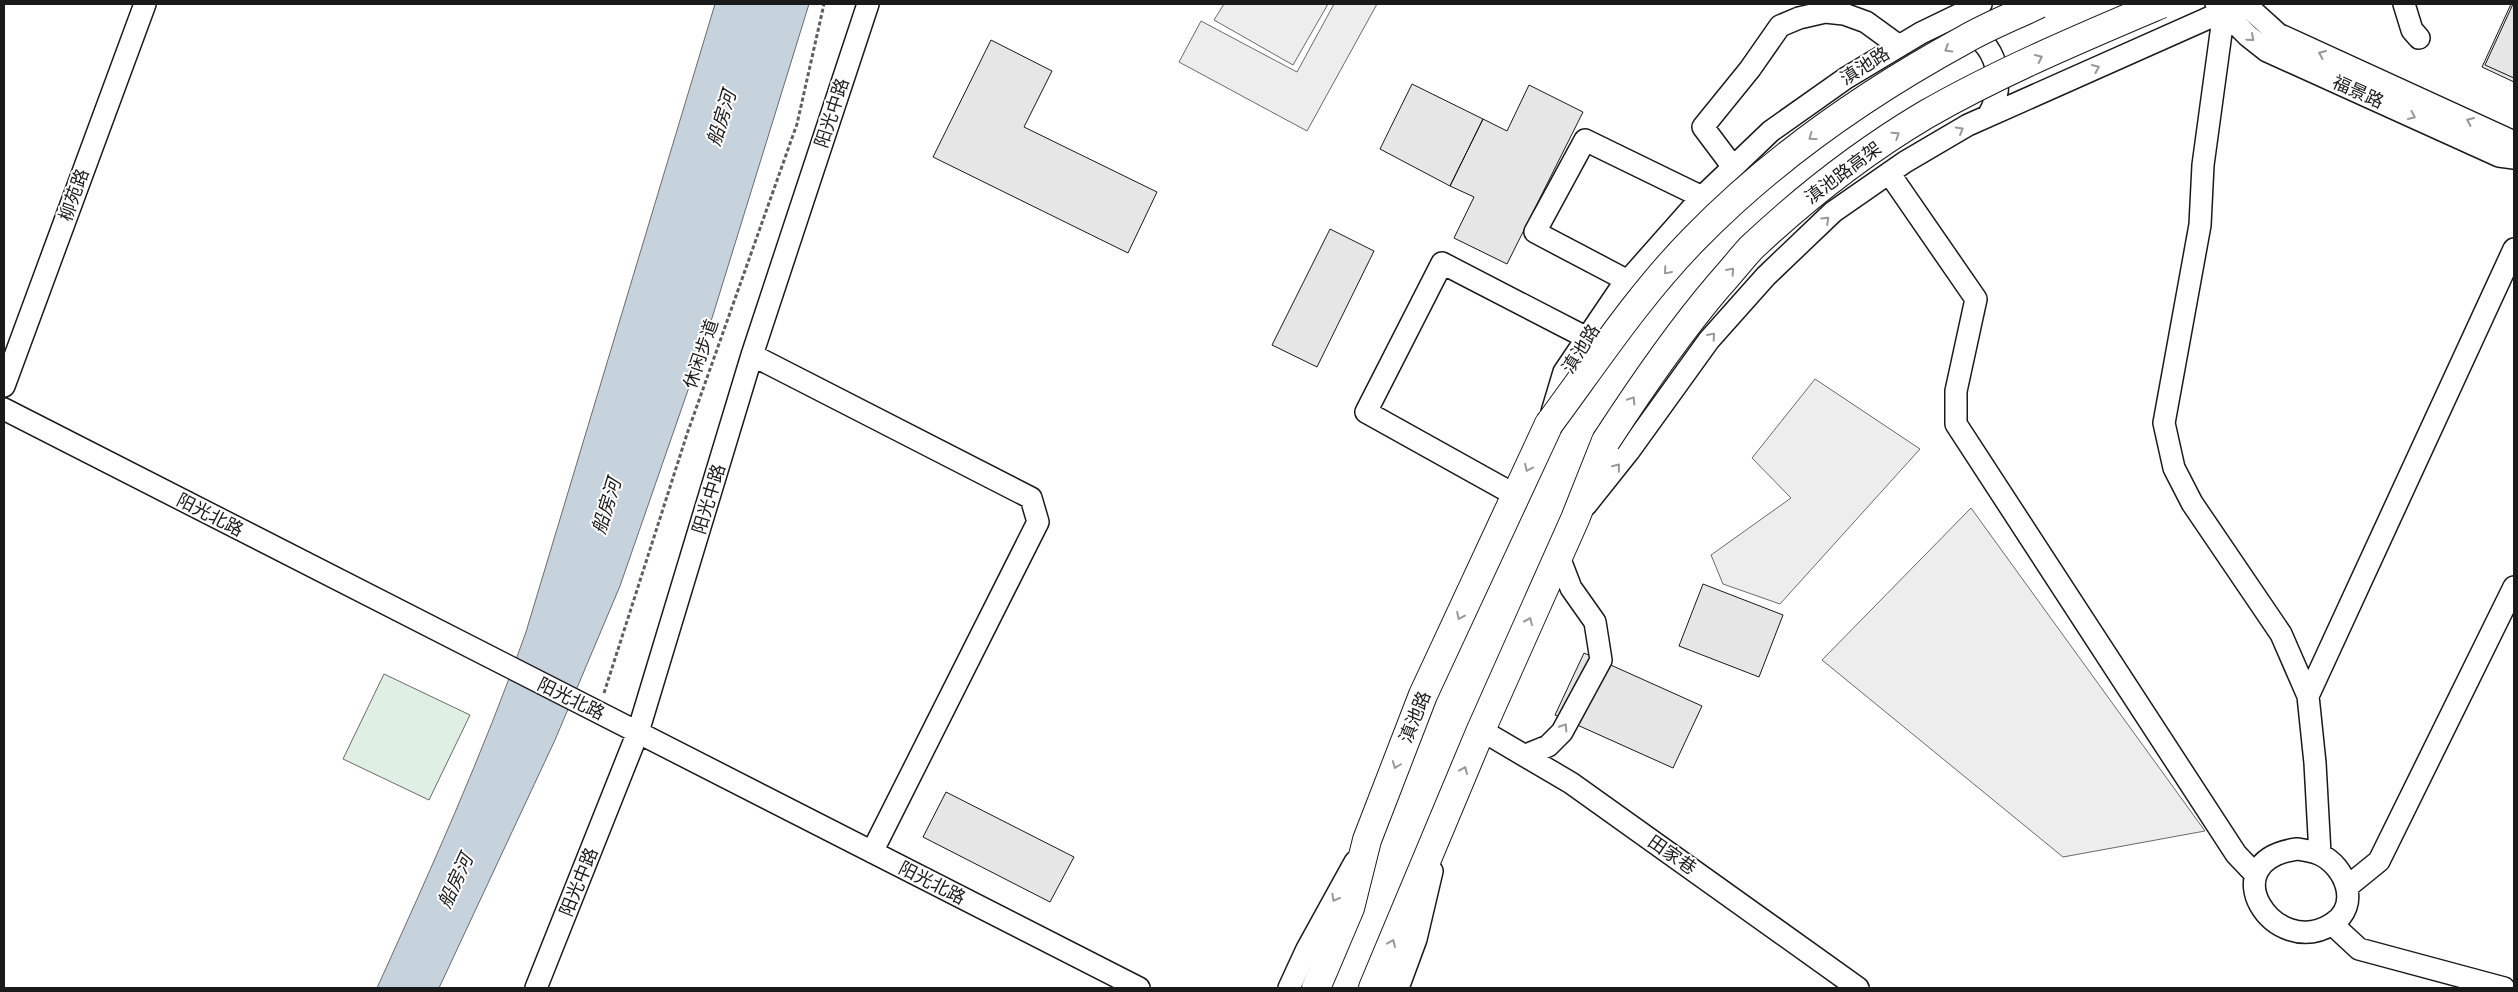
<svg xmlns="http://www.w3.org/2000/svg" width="2518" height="992" font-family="Cabin,'Noto Sans SC',sans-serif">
	<rect width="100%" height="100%" fill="#fff"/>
	<!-- green -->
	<path fill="#e0efe3" stroke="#6a6a6a" d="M 384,674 L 470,715 L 429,800 L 343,759 Z"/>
	<!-- parking -->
	<path fill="#ededed" stroke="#6a6a6a" d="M 1224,4 L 1328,4 L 1293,65 L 1214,20 Z
		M 1334,4 L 1377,4 L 1307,131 L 1179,62 L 1201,21 L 1297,72 Z
		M 1815,379 L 1920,449 L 1780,604 L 1723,584 L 1711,555 L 1791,498 L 1752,458 Z
		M 1971,508 L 2205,831 L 2063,857 L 1822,660 Z"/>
	<!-- water -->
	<path fill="#c6d2dc" stroke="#6a6a6a" d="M 715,4 L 809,4 L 704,344 L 620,586 L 555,740 L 439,988 L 377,988 C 430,871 483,754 526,632 Z"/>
	<!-- building -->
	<path fill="#e6e6e6" stroke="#1a1a1a" d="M 2511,4 L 2514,4 L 2514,82 L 2482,67 Z
		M 2513,4 L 2514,4 L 2514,78 L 2485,65 Z
		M 991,40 L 1052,71 L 1024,127 L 1157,192 L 1128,253 L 933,157 Z
		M 1412,84 L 1483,119 L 1450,186 L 1380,149 Z
		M 1529,85 L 1583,112 L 1507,264 L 1454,238 L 1474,197 L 1450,186 L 1483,119 L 1507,131 Z
		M 1330,229 L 1374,251 L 1317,367 L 1272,345 Z
		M 1703,584 L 1783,615 L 1759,677 L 1679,646 Z
		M 1584,653 L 1702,706 L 1673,768 L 1555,715 Z
		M 946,792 L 1074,857 L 1050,902 L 923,837 Z"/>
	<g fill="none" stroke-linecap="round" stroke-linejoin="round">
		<defs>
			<path id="minor" d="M 2216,4 L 2248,36 L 2267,51 L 2499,156 L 2514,158
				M 2245,4 L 2278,34 L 2514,142
				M 2404,4 L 2412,30 L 2419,38
				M 2224,11 L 2203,165 L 2200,225 L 2164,423 L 2174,468 L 2192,503 L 2281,634 L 2308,696 L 2315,763 L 2320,854
				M 1961,27 C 1998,43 2007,83 1988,116
				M 1733,167 L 1703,127 L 1750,69 L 1780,26 L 1799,18 L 1825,12 L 1844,14 L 1866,22 L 1899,46
				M 1889,173 L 1976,299 L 1956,391 L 1956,424 L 2236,854 L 2255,874
				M 1628,281 L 1535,232 L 1585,140 L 1702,197
				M 752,355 L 1031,498 L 1038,522 L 872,852
				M 4,386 L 145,4
				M 4,409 L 1139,988
				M 1552,412 L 1564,372 L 1618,292 L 1702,197 L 1771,131 L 1846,78 L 1921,33 L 1981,4
				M 1515,495 L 1366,412 L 1442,263 L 1587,338
				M 1586,505 L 1629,451 L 1709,340 L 1766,276 L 1833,212 L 1905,162 L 1968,125 L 2240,4
				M 2308,696 L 2514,249
				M 1481,730 L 1571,783 L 1858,988
				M 1526,755 L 1548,746 L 1562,732 L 1601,660 L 1595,622 L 1571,588 L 1559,557
				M 2297,849 C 2304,850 2312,851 2319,854 C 2346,866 2361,906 2332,924 C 2274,961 2210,861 2297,849 Z
				M 2347,887 L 2379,861 L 2514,587
				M 2332,924 L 2359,949 L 2504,988
				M 536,988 L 638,732 L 752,355 L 868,4
				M 1289,988 L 1307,949 L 1355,862
				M 1398,988 L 1416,939 L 1432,871"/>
			<path id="major" d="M 1316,988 L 1350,908 L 1367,840 L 1423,695 L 1549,424
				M 1373,988 L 1481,730 L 1575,519 L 1606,441"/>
		</defs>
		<!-- minor casing -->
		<use href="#minor" stroke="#1a1a1a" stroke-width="24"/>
		<!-- major casing -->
		<use href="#major" stroke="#1a1a1a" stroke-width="30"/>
		<!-- path -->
		<path stroke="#5f5f5f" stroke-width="3" stroke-dasharray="4 2.5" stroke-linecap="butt" d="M 604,693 L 687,434 L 797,124 L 824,4"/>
		<!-- minor -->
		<use href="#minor" stroke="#fff" stroke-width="21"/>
		<!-- major -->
		<use href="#major" stroke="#fff" stroke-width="28"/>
		<defs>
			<path id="major-bridge" d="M 1549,424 C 1595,362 1639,295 1694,239 C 1772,159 1865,94 1964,40 C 1988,26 2014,16 2039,4
				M 1606,441 C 1641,387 1677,334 1719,285 C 1730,273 1740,260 1751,248 C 1803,199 1863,152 1925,115 C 2000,72 2081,38 2161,4"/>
		</defs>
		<!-- major-bridge casing -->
		<use href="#major-bridge" stroke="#1a1a1a" stroke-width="30" stroke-linecap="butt"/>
		<!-- major-bridge -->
		<use href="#major-bridge" stroke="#fff" stroke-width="28"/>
	</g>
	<!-- one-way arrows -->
	<defs><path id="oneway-chevron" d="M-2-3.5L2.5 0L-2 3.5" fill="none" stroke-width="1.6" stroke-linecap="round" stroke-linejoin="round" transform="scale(1.25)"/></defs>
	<g stroke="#989898">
		<use href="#oneway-chevron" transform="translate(2251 38) rotate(41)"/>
		<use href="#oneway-chevron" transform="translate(1948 49) rotate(149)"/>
		<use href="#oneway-chevron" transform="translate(2322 54) rotate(-156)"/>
		<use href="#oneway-chevron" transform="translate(2039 58) rotate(-25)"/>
		<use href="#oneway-chevron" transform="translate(2096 68) rotate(-24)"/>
		<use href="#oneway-chevron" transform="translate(2412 116) rotate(24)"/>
		<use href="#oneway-chevron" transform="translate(2470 121) rotate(-156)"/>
		<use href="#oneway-chevron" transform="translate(1960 130) rotate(-30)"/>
		<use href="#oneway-chevron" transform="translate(1896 135) rotate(-33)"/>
		<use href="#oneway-chevron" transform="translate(1812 137) rotate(144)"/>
		<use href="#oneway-chevron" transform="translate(1826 220) rotate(-43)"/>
		<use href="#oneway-chevron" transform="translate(1667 271) rotate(131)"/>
		<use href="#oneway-chevron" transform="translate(1731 271) rotate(-49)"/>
		<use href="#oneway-chevron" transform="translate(1712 336) rotate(-49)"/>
		<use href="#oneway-chevron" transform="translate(1632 400) rotate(-58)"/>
		<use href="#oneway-chevron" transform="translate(1617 467) rotate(-51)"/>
		<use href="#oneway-chevron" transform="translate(1528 468) rotate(115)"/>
		<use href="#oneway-chevron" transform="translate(1460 616) rotate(115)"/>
		<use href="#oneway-chevron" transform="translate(1529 621) rotate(-66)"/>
		<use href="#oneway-chevron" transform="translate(1564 727) rotate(-58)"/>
		<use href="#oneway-chevron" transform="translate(1396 765) rotate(111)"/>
		<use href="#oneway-chevron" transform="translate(1464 770) rotate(-67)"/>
		<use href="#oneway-chevron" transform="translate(1335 898) rotate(119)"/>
		<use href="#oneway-chevron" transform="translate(1392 943) rotate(-67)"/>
	</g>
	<g text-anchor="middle" stroke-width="4" stroke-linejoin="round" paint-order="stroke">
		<!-- street labels -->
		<g font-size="18" fill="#1a1a1a" stroke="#fff">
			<text transform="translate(1865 66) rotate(-32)" y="6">滇池路</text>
			<text transform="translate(2358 92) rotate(24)" y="6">福景路</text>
			<text transform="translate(832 113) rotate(-72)" y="6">阳光中路</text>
			<text transform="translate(1843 173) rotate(-37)" y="6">滇池路高架</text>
			<text transform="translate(74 195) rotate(-70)" y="6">柳苑路</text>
			<text transform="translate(1581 349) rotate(-58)" y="6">滇池路</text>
			<text transform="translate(701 354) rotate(-71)" y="6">休闲步道</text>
			<text transform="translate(709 499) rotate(-73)" y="6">阳光中路</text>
			<text transform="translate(210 515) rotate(27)" y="6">阳光北路</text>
			<text transform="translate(571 699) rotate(26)" y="6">阳光北路</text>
			<text transform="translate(1415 717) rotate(-68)" y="6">滇池路</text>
			<text transform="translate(1672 855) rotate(35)" y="6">田家巷</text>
			<text transform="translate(579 882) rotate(-68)" y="6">阳光中路</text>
			<text transform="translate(932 883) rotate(27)" y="6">阳光北路</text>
		</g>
		<!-- water labels -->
		<g font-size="19" font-style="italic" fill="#1a1a1a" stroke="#fff">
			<text transform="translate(721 118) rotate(-73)" y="7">船房河</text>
			<text transform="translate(606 506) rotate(-73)" y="7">船房河</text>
			<text transform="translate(455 881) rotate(-65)" y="7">船房河</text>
		</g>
	</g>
	<!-- border -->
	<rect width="2518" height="992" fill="none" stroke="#1a1a1a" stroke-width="10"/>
</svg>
